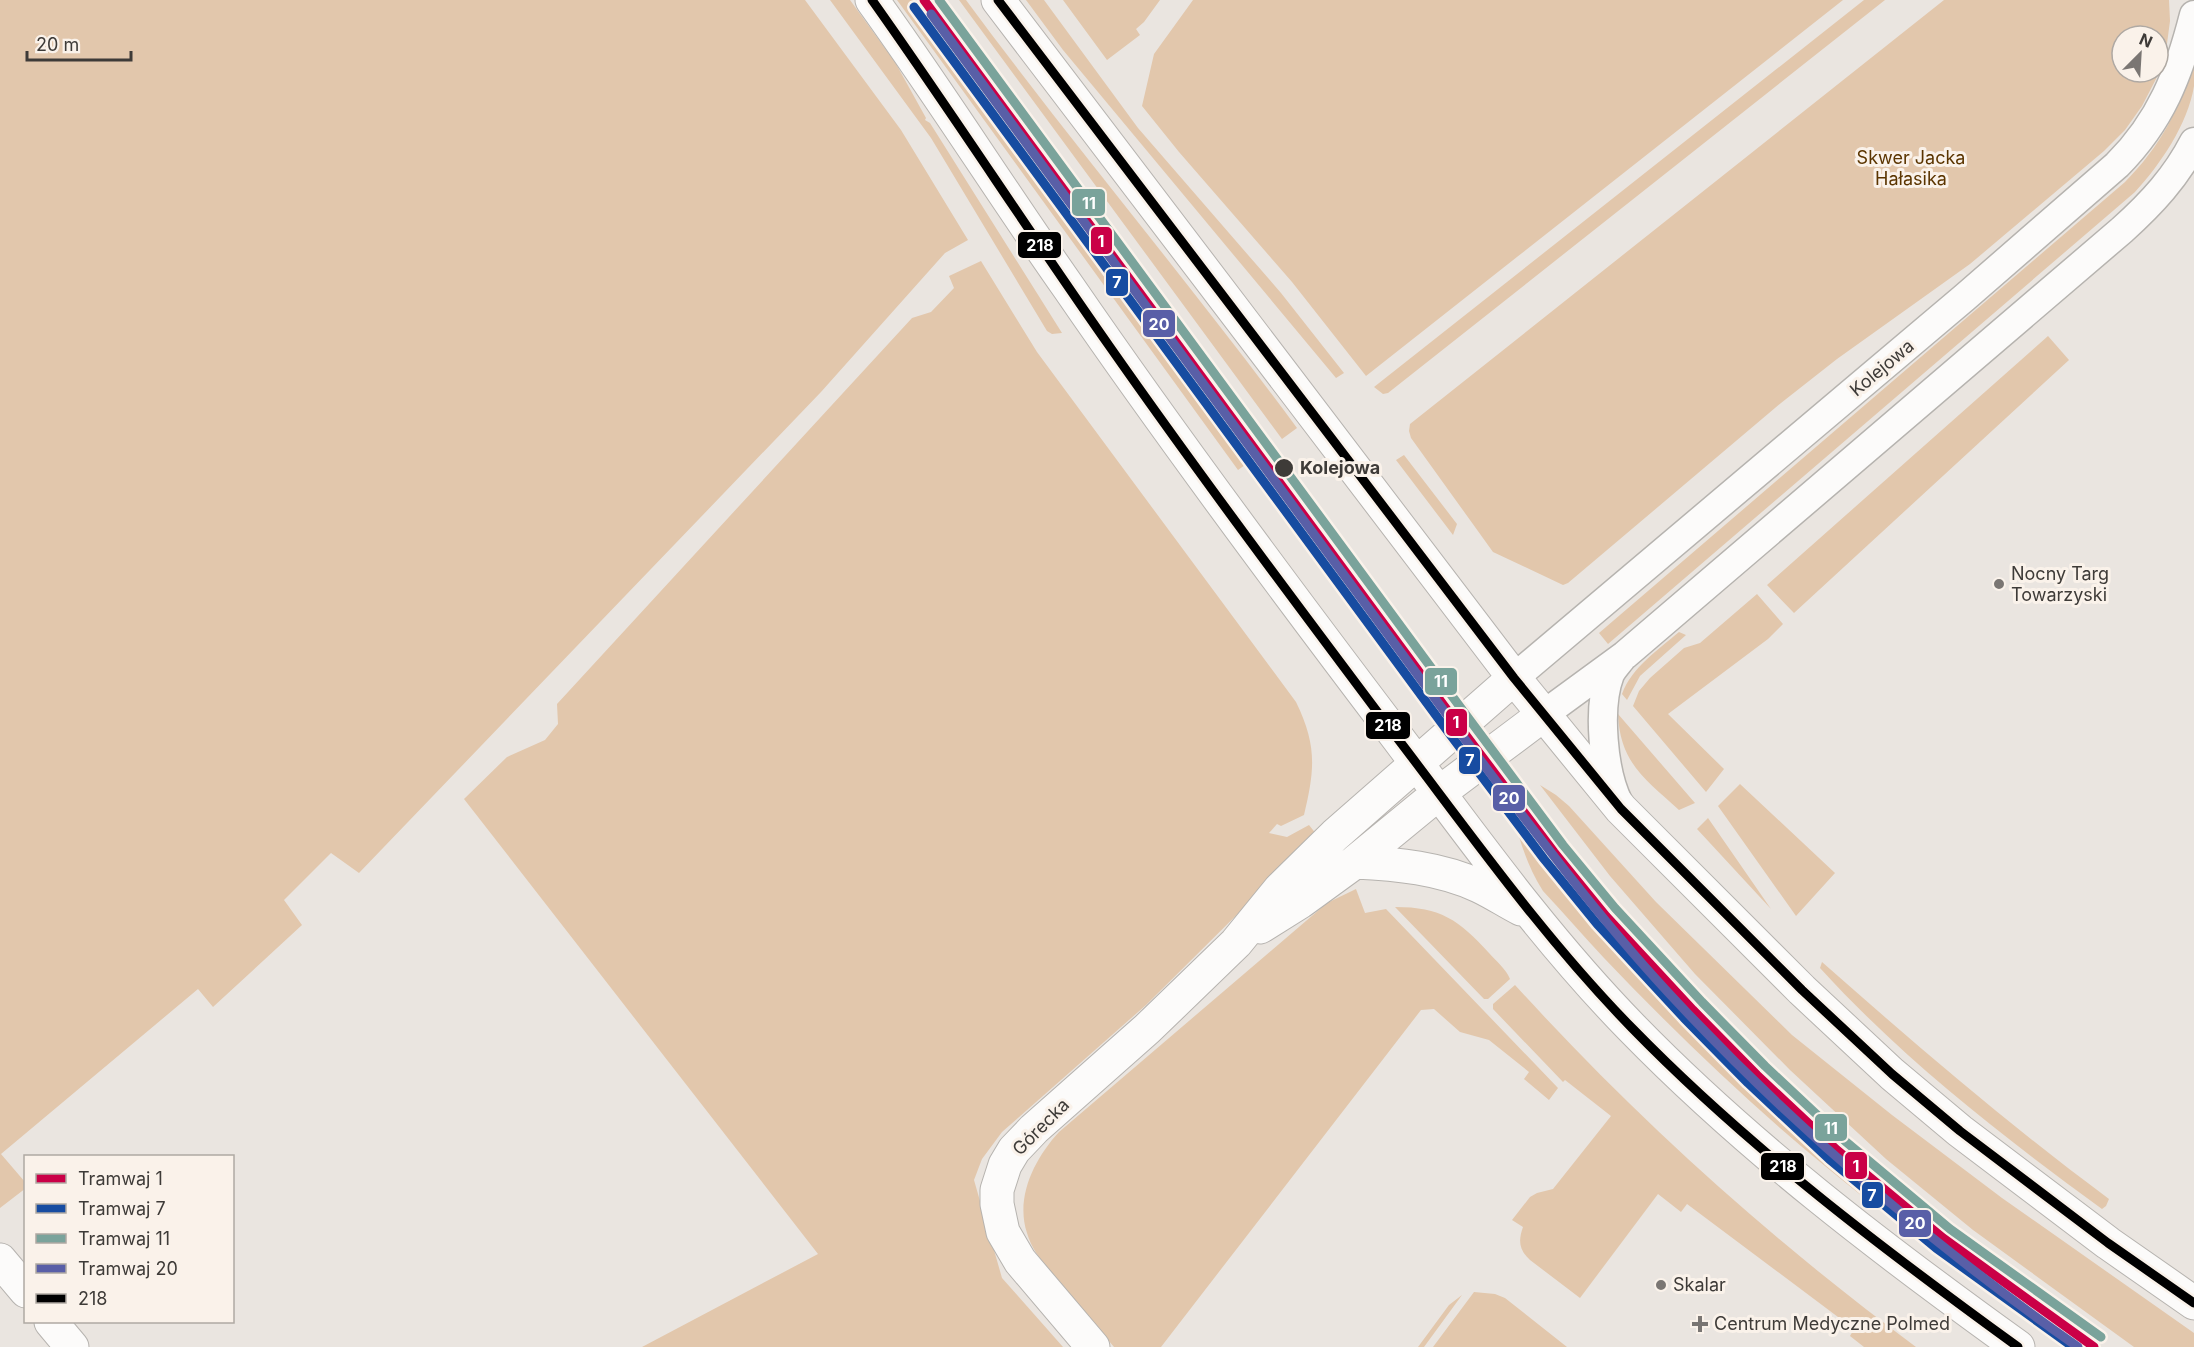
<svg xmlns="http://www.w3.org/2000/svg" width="2194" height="1347" font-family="Inter,sans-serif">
	<rect width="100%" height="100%" fill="#eae5e0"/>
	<!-- green -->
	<path fill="#e2c7ac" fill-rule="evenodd" d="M 0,0 L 805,0 L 901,130 L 968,240 L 945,253 L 821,392 L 359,873 L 331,853 L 284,900 L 302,925 L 213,1007 L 198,989 L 1,1154 L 25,1182 L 26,1188 L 0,1208 Z
		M 830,0 L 850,0 L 895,62 L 926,118 L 925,120 L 930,123 L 1062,333 L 1052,334 L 1047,331 L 931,138 Z
		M 897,0 L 913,0 L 1252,460 L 1238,470 Z
		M 959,0 L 966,0 C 1073,145 1190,283 1297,428 L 1282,439 Z
		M 1026,0 L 1044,0 L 1138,128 L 1281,293 L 1344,373 L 1336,378 L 1063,50 Z
		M 1063,0 L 1160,0 L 1144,22 L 1136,29 L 1140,35 L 1107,60 Z
		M 1193,0 L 1843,0 L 1366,376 L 1292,282 L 1179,152 L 1142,106 L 1154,54 Z
		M 1864,0 L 1885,0 L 1388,393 L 1383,394 L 1374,387 Z
		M 1944,0 L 2169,0 L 2170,21 L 2166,51 L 2156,79 L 2142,106 L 2125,130 L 2104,151 L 1970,264 L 1837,359 L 1781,403 L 1568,583 L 1563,585 L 1493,552 L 1411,438 L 1409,431 L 1410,424 ZM 2122,36 L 2158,36 L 2158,72 L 2122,72 Z
		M 2194,58 C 2194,67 2194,78 2194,86 C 2188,124 2160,165 2135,192 L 1608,644 L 1599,633 L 1606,627 L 2125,182 C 2160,147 2182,106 2194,58 Z
		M 981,261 L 1037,352 L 1296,702 C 1317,745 1315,769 1304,815 L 1281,826 L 1277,824 L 1269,833 L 1287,837 L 1309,825 L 1317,835 L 1146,1005 L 1002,1132 L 982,1159 L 974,1180 L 1002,1278 L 1063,1347 L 642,1347 L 818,1254 L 464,799 L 507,757 L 545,740 L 558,724 L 557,704 L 912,318 L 931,312 L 954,288 L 949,276 Z
		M 2048,336 L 2069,360 L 1794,613 L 1767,585 Z
		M 1404,455 L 1457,524 L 1453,535 L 1396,460 Z
		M 1757,594 L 1783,624 L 1768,639 L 1668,714 L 1724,769 L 1706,792 L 1633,706 L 1639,691 L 1650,678 L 1684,648 L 1700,643 Z
		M 1679,632 L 1686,635 L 1640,676 L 1627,700 L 1622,694 C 1632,667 1658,650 1679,632 Z
		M 1618,714 L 1695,803 L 1679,810 C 1645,779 1620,763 1618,714 Z
		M 1740,784 L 1835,873 L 1796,916 L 1718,806 Z
		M 1540,785 L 1556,795 L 1569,806 L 1656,902 L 1792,1035 L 1892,1115 L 2002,1198 L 2194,1333 L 2194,1347 L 2134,1347 L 1973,1230 L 1886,1159 L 1790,1070 L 1695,974 L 1610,876 Z
		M 1512,811 C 1588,905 1665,999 1752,1082 C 1855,1180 1965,1265 2081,1347 L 2064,1347 C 1967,1277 1871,1207 1780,1128 C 1719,1074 1660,1017 1604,958 C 1583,936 1564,913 1543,891 C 1527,866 1519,839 1512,811 Z
		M 1708,818 L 1771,909 L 1697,829 Z
		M 1356,889 L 1365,913 L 1386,909 L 1558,1088 L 1549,1100 L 1524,1079 L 1529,1072 L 1489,1040 L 1460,1032 L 1434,1009 L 1421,1010 L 1161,1347 L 1114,1347 C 1097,1327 1080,1307 1063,1286 C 1049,1270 1033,1254 1027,1233 C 1015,1197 1035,1158 1059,1132 L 1327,903 Z
		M 1395,907 C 1441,907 1459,920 1489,953 C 1496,961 1506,969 1510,979 L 1488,999 L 1484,999 Z
		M 1822,962 C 1915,1044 2009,1125 2109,1199 L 2106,1206 L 2102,1209 C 2002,1136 1904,1060 1820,968 Z
		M 1515,985 C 1637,1119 1770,1239 1916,1347 L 1864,1347 L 1850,1336 L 1854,1329 L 1687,1204 L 1681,1212 L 1658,1194 L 1580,1298 L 1530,1260 C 1519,1250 1518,1241 1523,1227 L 1512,1220 L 1530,1197 L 1537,1193 L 1553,1189 L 1611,1116 L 1565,1080 L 1563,1082 L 1493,1009 L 1493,1004 Z
		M 1474,1292 L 1495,1294 L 1505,1298 L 1567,1347 L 1433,1347 Z
		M 1462,1295 L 1424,1347 L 1418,1347 L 1449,1305 Z"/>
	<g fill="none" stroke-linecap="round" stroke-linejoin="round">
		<defs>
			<path id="street" d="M 1514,678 L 1964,298 L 2117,165 C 2161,121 2179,74 2194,15
				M 1543,715 L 1625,655 L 2122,230 C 2152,203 2176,177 2194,142
				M 1619,804 C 1603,772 1597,708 1610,674 C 1613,668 1618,663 1621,659"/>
			<path id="secondary" d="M 872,0 C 940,94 1002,193 1069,288 C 1172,438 1281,584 1391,729 C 1468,831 1542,936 1632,1028 C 1749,1148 1882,1249 2018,1347
				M 998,0 L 1514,678 L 1621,809 L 1802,990 L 1892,1074 L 1960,1131 L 2108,1243 L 2194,1303
				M 1355,862 C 1397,864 1440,868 1479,886 C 1494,893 1507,902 1521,909
				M 1260,927 L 1300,902 L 1355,862 L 1439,793 L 1543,715
				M 0,1260 L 26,1291
				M 51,1322 L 72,1347
				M 1093,1347 L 1020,1261 L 1003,1232 L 997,1204 L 997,1190 L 1005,1165 L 1014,1150 L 1034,1129 L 1147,1029 L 1236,943 L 1280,889 L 1335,835 L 1514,678"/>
		</defs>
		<!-- street casing -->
		<use href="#street" stroke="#b6b3af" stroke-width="31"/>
		<!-- secondary casing -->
		<use href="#secondary" stroke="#b6b3af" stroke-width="35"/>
		<!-- street -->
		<use href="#street" stroke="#fcfbfa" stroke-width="28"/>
		<!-- secondary -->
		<use href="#secondary" stroke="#fcfbfa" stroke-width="33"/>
		<defs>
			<path id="bus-1" d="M 872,0 C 953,114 1029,232 1110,347 C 1199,474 1292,598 1385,722 C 1465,826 1540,934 1632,1028 C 1749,1148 1883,1249 2018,1347
				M 998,0 L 1514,678 L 1621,809 L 1802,990 L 1892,1074 L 1960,1131 L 2108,1243 L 2194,1303"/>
		</defs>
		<!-- bus-1 casing -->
		<use href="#bus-1" stroke="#faf2ea" stroke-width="14"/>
		<!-- bus-1 -->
		<use href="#bus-1" stroke="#000" stroke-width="9"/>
		<defs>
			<path id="tram-1" d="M 924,0 L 1459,726 L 1554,852 L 1606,916 L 1693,1010 L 1757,1075 L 1837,1150 L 1943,1238 L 2094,1347"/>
			<path id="tram-2" d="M 914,7 L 1449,733 L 1544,859 L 1597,924 L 1684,1018 L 1748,1083 L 1829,1159 L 1936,1248 L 2073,1347"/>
			<path id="tram-3" d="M 939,0 L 1469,719 L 1563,845 L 1615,908 L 1702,1002 L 1765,1066 L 1845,1141 L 1950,1229 L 2101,1337"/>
			<path id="tram-4" d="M 931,14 L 1481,761 C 1544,844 1607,928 1679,1004 C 1799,1132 1934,1246 2078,1347"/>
		</defs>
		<!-- tram-1 casing -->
		<use href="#tram-1" stroke="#faf2ea" stroke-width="14"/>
		<!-- tram-2 casing -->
		<use href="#tram-2" stroke="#faf2ea" stroke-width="14"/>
		<!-- tram-3 casing -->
		<use href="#tram-3" stroke="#faf2ea" stroke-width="14"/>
		<!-- tram-4 casing -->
		<use href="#tram-4" stroke="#faf2ea" stroke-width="14"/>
		<!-- tram-1 -->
		<use href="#tram-1" stroke="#ca0047" stroke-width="9"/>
		<!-- tram-2 -->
		<use href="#tram-2" stroke="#174ca1" stroke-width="9"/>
		<!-- tram-3 -->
		<use href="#tram-3" stroke="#7aa39b" stroke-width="9"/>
		<!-- tram-4 -->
		<use href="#tram-4" stroke="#595fa7" stroke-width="9"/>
	</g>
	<!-- markers -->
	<circle fill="#3e3b38" stroke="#faf2ea" stroke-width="2" cx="1284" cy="468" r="10"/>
	<g fill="#7a7673" stroke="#faf2ea" stroke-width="2">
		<circle cx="1999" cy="584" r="6"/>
		<circle cx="1661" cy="1285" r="6"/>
		<path d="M1697 1315h6v6h6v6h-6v6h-6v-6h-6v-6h6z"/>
	</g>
	<g text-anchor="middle" stroke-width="6" stroke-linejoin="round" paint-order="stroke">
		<!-- park labels -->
		<g font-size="18" fill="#5b3500" stroke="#faf2ea">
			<text x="1911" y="164">Skwer Jacka<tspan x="1911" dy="21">Hałasika</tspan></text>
		</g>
		<!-- street labels -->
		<g font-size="18" fill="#3e3b38" stroke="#faf2ea">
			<text transform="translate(1882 368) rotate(-40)" y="6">Kolejowa</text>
			<text transform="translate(1041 1127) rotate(-45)" y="6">Górecka</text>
		</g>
		<!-- stop labels -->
		<g font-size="18" font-weight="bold" fill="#3e3b38" stroke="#faf2ea" text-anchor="start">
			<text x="1300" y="474">Kolejowa</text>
		</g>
		<!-- poi labels -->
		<g font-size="18" fill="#3e3b38" stroke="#faf2ea" text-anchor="start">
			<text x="2011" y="580">Nocny Targ<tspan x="2011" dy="21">Towarzyski</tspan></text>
			<text x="1673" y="1291">Skalar</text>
			<text x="1714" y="1330">Centrum Medyczne Polmed</text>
		</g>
	</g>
	<g stroke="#faf2ea" stroke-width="2">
		<rect x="1071" y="188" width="35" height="29" rx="6" fill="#7aa39b"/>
		<rect x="1090" y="226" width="23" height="29" rx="6" fill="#ca0047"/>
		<rect x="1017" y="231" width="45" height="28" rx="6" fill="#000"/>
		<rect x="1105" y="268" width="24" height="29" rx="6" fill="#174ca1"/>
		<rect x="1142" y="309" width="34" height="29" rx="6" fill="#595fa7"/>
		<rect x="1424" y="667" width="34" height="29" rx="6" fill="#7aa39b"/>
		<rect x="1445" y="708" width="23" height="29" rx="6" fill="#ca0047"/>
		<rect x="1365" y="711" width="46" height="29" rx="6" fill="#000"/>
		<rect x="1458" y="746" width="23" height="29" rx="6" fill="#174ca1"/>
		<rect x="1492" y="784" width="34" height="28" rx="6" fill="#595fa7"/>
		<rect x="1814" y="1113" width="34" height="29" rx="6" fill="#7aa39b"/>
		<rect x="1844" y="1151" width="24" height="29" rx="6" fill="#ca0047"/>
		<rect x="1760" y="1152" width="45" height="29" rx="6" fill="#000"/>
		<rect x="1861" y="1181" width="23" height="28" rx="6" fill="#174ca1"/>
		<rect x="1898" y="1209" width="34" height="29" rx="6" fill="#595fa7"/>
	</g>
	<g font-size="16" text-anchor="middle" font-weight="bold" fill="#fff">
		<text x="1089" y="209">11</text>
		<text x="1101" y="247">1</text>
		<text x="1040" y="251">218</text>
		<text x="1117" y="288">7</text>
		<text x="1159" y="330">20</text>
		<text x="1441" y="687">11</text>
		<text x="1456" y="728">1</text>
		<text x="1388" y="731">218</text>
		<text x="1470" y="766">7</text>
		<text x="1509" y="804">20</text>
		<text x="1831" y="1134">11</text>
		<text x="1856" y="1172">1</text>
		<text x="1783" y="1172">218</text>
		<text x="1872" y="1201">7</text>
		<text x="1915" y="1229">20</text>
	</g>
	<!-- legend -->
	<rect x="24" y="1155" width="210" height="168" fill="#faf2ea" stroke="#afa9a3" stroke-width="1.5"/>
	<rect x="36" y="1174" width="30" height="9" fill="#ca0047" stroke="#afa9a3" stroke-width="1.5"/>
	<text x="78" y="1185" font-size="18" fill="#3e3b38">Tramwaj 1</text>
	<rect x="36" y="1204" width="30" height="9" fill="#174ca1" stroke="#afa9a3" stroke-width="1.5"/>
	<text x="78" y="1215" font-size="18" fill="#3e3b38">Tramwaj 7</text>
	<rect x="36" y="1234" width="30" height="9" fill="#7aa39b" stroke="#afa9a3" stroke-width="1.5"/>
	<text x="78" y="1245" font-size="18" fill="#3e3b38">Tramwaj 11</text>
	<rect x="36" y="1264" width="30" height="9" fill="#595fa7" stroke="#afa9a3" stroke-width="1.5"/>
	<text x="78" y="1275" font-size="18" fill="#3e3b38">Tramwaj 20</text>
	<rect x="36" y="1294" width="30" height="9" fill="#000000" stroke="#afa9a3" stroke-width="1.5"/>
	<text x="78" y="1305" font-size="18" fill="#3e3b38">218</text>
	<!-- north arrow -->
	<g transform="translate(2140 54) rotate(24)"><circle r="28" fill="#faf2ea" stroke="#afa9a3" stroke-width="1.5"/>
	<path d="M0-4.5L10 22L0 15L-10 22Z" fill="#7a7673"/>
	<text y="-9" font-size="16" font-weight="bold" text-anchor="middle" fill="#3e3b38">N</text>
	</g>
	<!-- scale -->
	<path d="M27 51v9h104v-9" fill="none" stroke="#3e3b38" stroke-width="3"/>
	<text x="36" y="51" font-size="18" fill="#3e3b38" stroke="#faf2ea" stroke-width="4.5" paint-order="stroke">20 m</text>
</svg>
